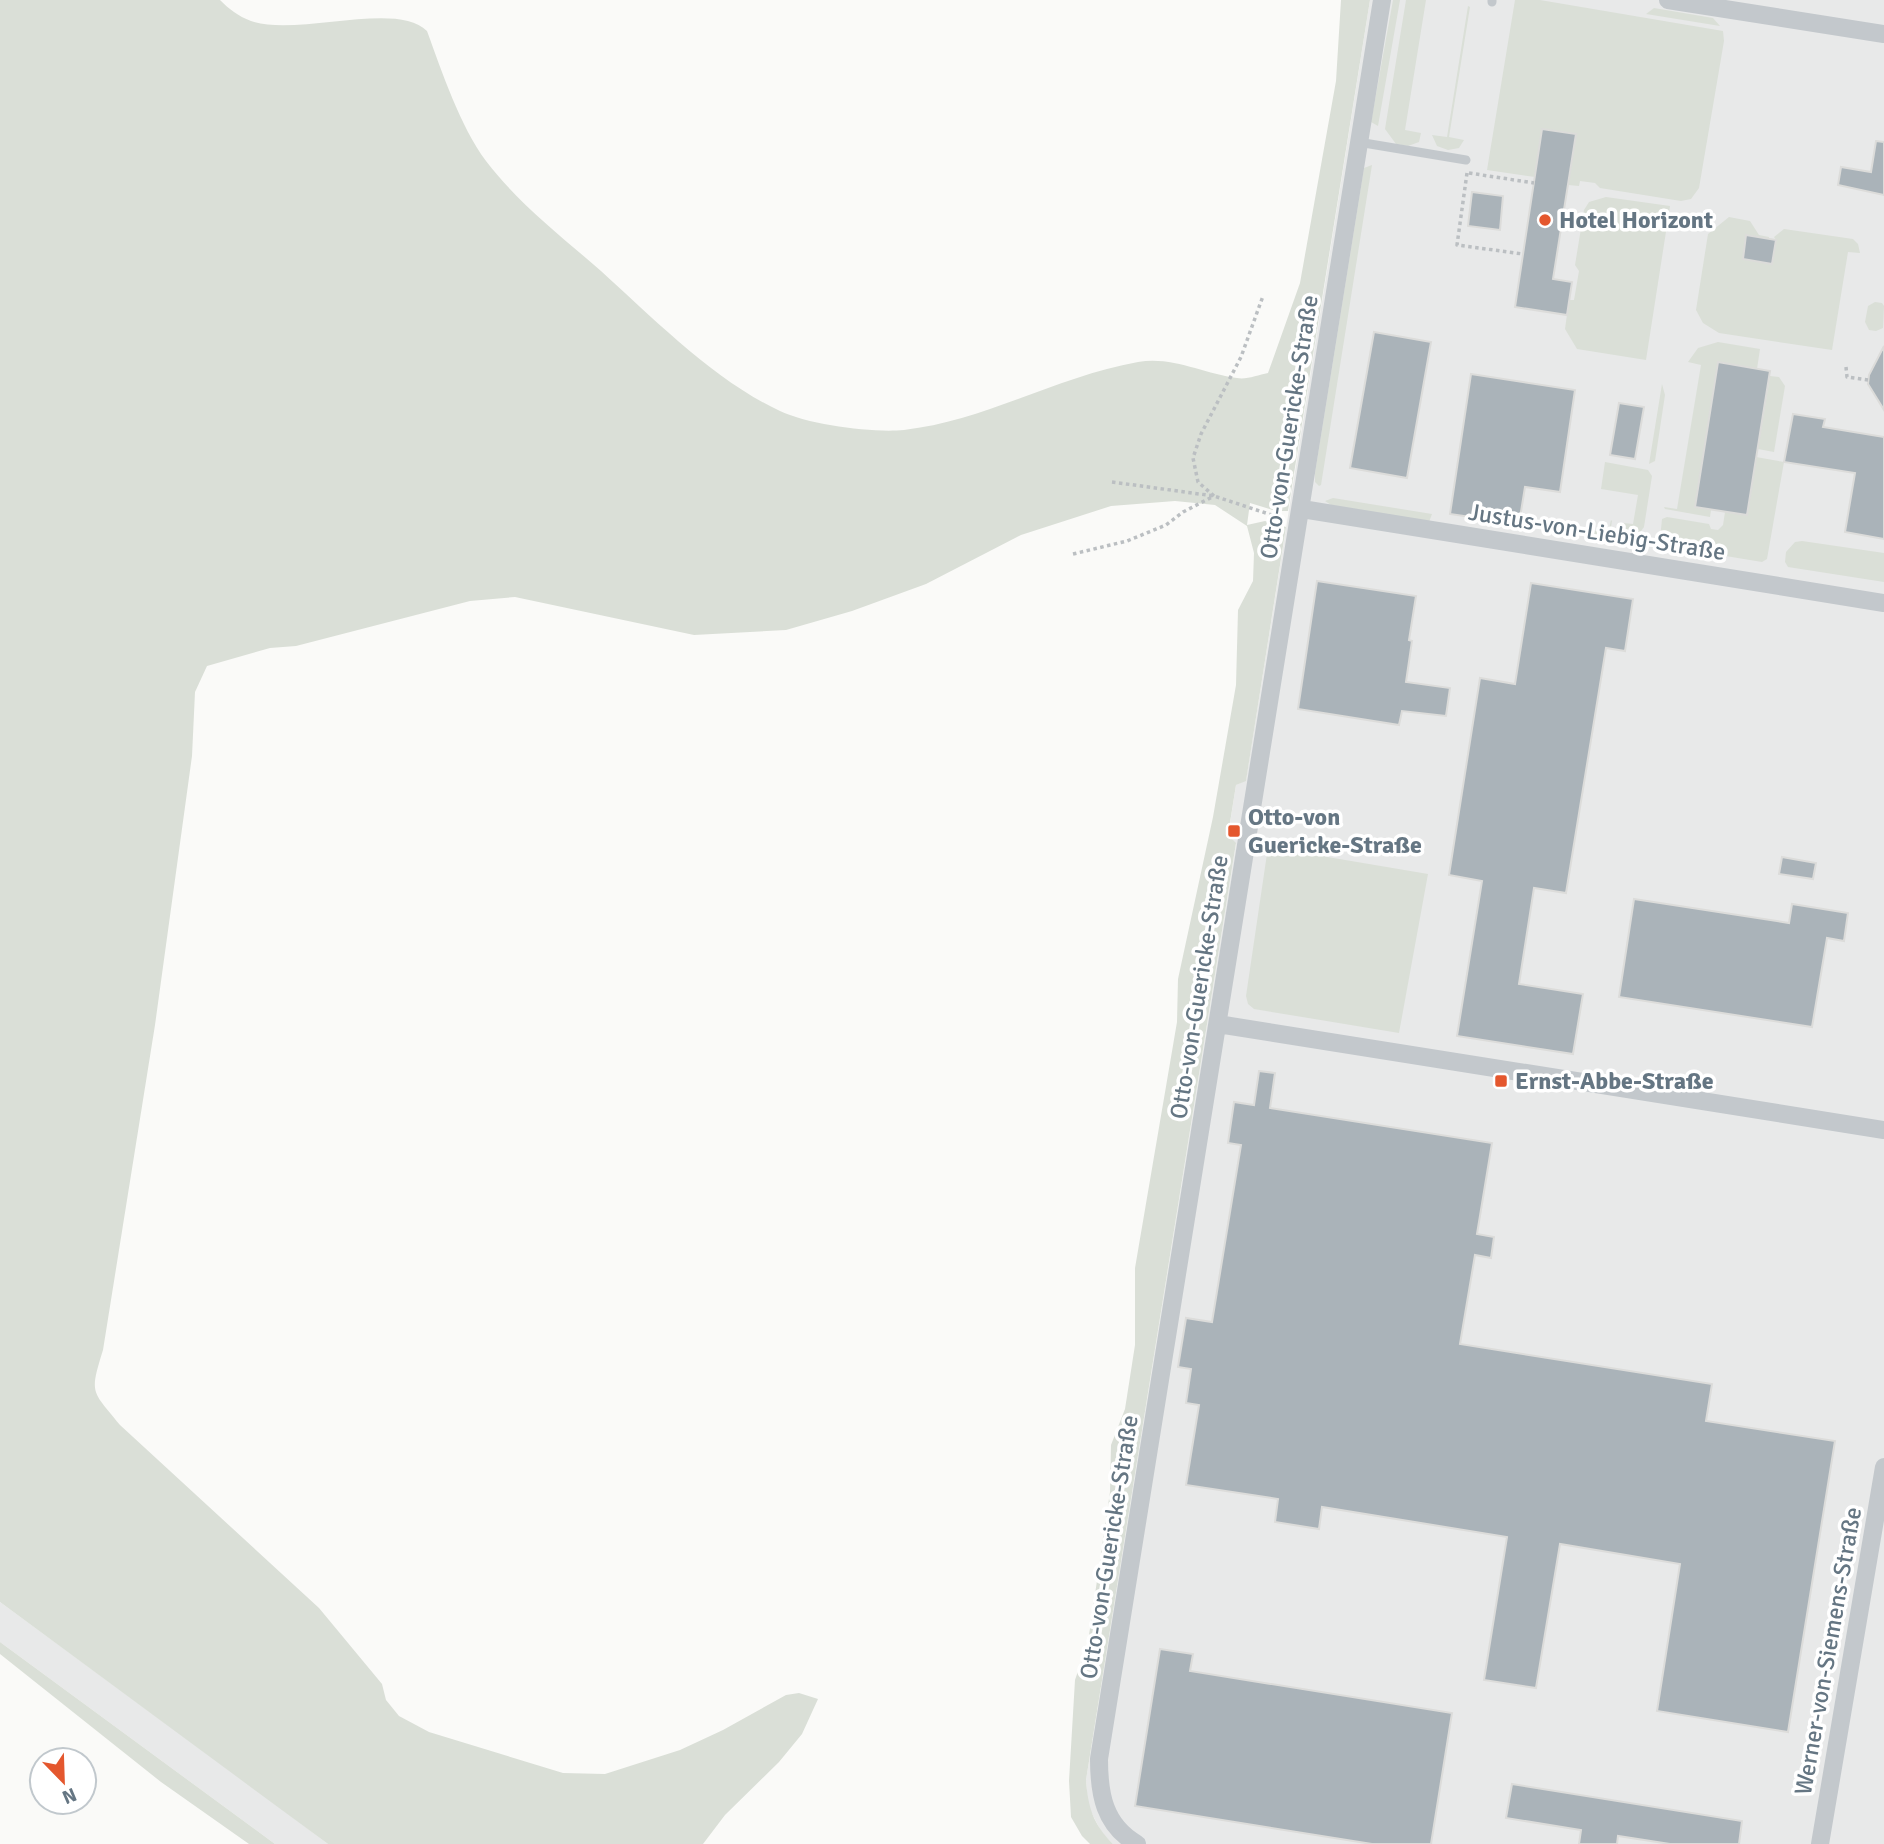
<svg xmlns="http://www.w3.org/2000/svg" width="1884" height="1844" font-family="Signika,sans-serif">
	<rect width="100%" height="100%" fill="#fafaf8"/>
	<!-- built -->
	<path fill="#e8e9e9" d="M 1370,0 L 1884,0 L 1884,1844 L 1113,1844 L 1102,1833 L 1088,1806 L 1086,1780 L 1236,844 L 1228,836 L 1236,785 L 1246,780 Z
		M 0,1602 L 259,1792 L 328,1844 L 275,1844 L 0,1642 Z"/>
	<!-- green -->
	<path fill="#dadfd7" d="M 0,0 L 220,0 C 229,9 238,16 251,21 C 297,37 397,0 427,31 C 442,72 460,126 486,161 C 518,203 561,236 601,271 C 654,319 715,381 780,411 C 810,425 872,433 904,430 C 985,421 1058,376 1138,362 C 1173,356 1204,374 1237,378 C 1246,380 1258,375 1268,373 L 1300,283 L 1336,81 L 1341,0 L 1370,0 L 1288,511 L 1276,511 L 1250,503 L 1247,525 L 1265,521 L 1286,527 L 1246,781 L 1236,785 L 1228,835 L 1236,843 L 1086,1780 C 1088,1807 1093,1824 1113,1844 L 1090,1844 L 1082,1836 L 1071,1817 L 1069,1781 L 1075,1680 L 1088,1642 L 1110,1492 L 1111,1445 L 1125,1409 L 1135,1345 L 1135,1268 L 1177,1022 L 1178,979 L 1213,817 L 1236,685 L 1238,610 L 1253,581 L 1254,553 L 1247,526 L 1215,505 L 1175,501 L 1111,506 L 1021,535 L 926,584 L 852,611 L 786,630 L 694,635 L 515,597 L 470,601 L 296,646 L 270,648 L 207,666 L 195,692 L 192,756 L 155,1025 L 103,1350 C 89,1395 92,1390 120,1425 L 319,1608 L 382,1684 L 386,1700 L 399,1716 L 429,1732 L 563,1773 L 605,1774 L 680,1750 L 723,1730 L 786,1695 L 799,1693 L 818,1699 L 802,1734 L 779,1762 L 725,1815 L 703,1844 L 328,1844 L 0,1602 Z
		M 1393,0 L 1400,0 L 1378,126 L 1371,122 Z
		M 1406,0 L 1426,0 L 1405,130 L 1421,133 L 1419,142 L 1408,146 L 1396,144 L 1385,129 Z
		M 1515,0 L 1540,0 L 1723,31 L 1724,41 L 1699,188 L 1691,199 L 1681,201 L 1600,188 L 1595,183 L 1580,181 L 1579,186 L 1568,185 L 1576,134 L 1543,129 L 1535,177 L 1487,170 Z
		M 1468,6 L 1470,7 L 1449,137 L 1464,140 L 1459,148 L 1448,150 L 1437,146 L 1432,135 L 1447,137 Z
		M 1654,8 L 1713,18 L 1720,26 L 1646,14 Z
		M 1372,165 L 1321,485 L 1319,486 L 1315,482 L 1315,473 L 1364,168 Z
		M 1606,197 L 1670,206 L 1646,360 L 1577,349 L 1565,329 L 1569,300 L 1574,300 L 1579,271 L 1575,265 L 1584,210 L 1589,202 Z
		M 1729,217 L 1750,221 L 1759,235 L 1769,237 L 1769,239 L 1747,235 L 1743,259 L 1772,264 L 1776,240 L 1774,237 L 1784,229 L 1853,239 L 1858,244 L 1860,253 L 1848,252 L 1832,350 L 1719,333 L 1703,323 L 1696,310 L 1708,234 Z
		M 1875,302 L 1882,303 L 1884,306 L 1883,328 L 1876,331 L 1869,330 L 1865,322 L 1868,306 Z
		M 1718,342 L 1760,349 L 1757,369 L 1718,363 L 1695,507 L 1711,510 L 1710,517 L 1665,509 L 1664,507 L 1677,509 L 1701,365 L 1688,362 L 1698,348 Z
		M 1770,376 L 1779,377 L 1785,386 L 1774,452 L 1758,449 Z
		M 1662,384 L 1665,395 L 1655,461 L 1649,464 Z
		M 1756,457 L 1784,462 L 1767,559 L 1762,562 L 1665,546 L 1660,539 L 1662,519 L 1667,517 L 1709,524 L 1711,529 L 1718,530 L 1723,525 L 1725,512 L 1747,515 Z
		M 1605,462 L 1648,470 L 1652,476 L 1644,527 L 1633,542 L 1620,541 L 1623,523 L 1633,524 L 1638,495 L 1601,489 Z
		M 1333,498 L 1432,514 L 1429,522 L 1331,505 L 1325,501 Z
		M 1529,519 L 1608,533 L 1611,520 L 1612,521 L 1609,539 L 1528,525 Z
		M 1802,541 L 1884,553 L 1884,582 L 1788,567 L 1785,562 L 1786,552 L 1795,542 Z
		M 1268,847 L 1428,874 L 1399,1033 L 1254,1009 L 1248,1004 L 1246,996 Z
		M 0,1642 L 275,1844 L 249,1844 L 161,1782 L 0,1654 Z"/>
	<!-- building -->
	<path fill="#aab3b9" stroke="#dcdcda" stroke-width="2" d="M 1542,129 L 1576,134 L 1553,279 L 1572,282 L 1567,315 L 1515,307 Z
		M 1876,141 L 1884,142 L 1884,195 L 1838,185 L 1841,167 L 1871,172 Z
		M 1472,192 L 1503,196 L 1500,230 L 1468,226 Z
		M 1746,235 L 1776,240 L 1772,264 L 1743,259 Z
		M 1374,332 L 1431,342 L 1407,478 L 1350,468 Z
		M 1884,346 L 1884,410 L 1868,384 L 1869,375 Z
		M 1718,362 L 1770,371 L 1747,515 L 1695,507 Z
		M 1471,374 L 1575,390 L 1560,492 L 1525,487 L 1519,524 L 1450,514 Z
		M 1619,403 L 1644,407 L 1635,459 L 1610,455 Z
		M 1793,414 L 1825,419 L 1823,427 L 1884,437 L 1884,539 L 1845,532 L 1855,473 L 1784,462 Z
		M 1317,581 L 1416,596 L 1409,640 L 1412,641 L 1406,682 L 1450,688 L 1446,716 L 1402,711 L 1399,725 L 1298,709 Z
		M 1531,583 L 1633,599 L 1625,651 L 1606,648 L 1566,893 L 1534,888 L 1519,984 L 1583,994 L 1573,1054 L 1457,1036 L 1482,881 L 1449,875 L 1480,678 L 1515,684 Z
		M 1782,857 L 1816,863 L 1813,879 L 1779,874 Z
		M 1634,899 L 1789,923 L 1792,904 L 1848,913 L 1844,941 L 1827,938 L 1812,1027 L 1619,997 Z
		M 1259,1071 L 1275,1073 L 1270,1108 L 1492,1143 L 1477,1234 L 1494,1237 L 1491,1258 L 1475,1255 L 1460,1344 L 1712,1384 L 1706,1421 L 1835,1441 L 1788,1732 L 1657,1711 L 1680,1564 L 1560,1544 L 1536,1688 L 1484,1680 L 1507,1537 L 1322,1507 L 1319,1529 L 1275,1522 L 1278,1499 L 1186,1485 L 1199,1405 L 1186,1403 L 1191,1369 L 1178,1367 L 1186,1318 L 1212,1322 L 1241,1145 L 1228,1143 L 1234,1102 L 1254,1105 Z
		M 1160,1649 L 1193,1654 L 1190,1671 L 1452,1713 L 1431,1844 L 1372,1844 L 1135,1806 Z
		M 1512,1784 L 1742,1821 L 1739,1844 L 1670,1844 L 1618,1836 L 1617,1844 L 1579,1844 L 1581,1830 L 1506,1818 Z"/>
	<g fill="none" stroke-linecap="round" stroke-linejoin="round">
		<!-- path -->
		<path stroke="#bbbfc2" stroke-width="3.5" stroke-dasharray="3.5 3.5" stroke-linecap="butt" d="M 1467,173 L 1457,245 L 1523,254
			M 1469,173 L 1534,183
			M 1846,367 L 1847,377 L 1868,380
			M 1112,482 L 1214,496 L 1281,518
			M 1073,554 L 1127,541 L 1166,525 L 1183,512 L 1214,496 L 1198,482 L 1193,458 L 1201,434 L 1241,357 L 1263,296"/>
		<!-- lane -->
		<path stroke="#c3c8cc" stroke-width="9" d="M 1492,2 L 1492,0
			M 1358,142 L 1466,160"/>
		<!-- street -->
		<path stroke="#c3c8cc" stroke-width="18" d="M 1668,0 L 1884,34
			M 1302,509 L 1884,603
			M 1218,1024 L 1884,1130
			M 1137,1844 C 1104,1825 1099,1794 1099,1759 L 1382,0
			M 1820,1844 L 1884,1467"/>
	</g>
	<!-- markers -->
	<g fill="#e4572e" stroke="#fff" stroke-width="2.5">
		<circle cx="1545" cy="220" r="7"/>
		<rect x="1227" y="824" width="14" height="14" rx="3.5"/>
		<rect x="1494" y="1074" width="14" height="14" rx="3.5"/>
	</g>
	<g text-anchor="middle" stroke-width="7" stroke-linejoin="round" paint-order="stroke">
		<!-- poi labels -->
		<g font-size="24" font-weight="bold" fill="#657683" stroke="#fff" text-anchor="start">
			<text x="1559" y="228">Hotel Horizont</text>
			<text x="1248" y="825">Otto-von<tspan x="1248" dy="28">Guericke-Straße</tspan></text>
			<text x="1515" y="1089">Ernst-Abbe-Straße</text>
		</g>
		<!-- street labels -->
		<g font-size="24" fill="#657683" stroke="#fff">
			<text transform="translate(1289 427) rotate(-81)" y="8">Otto-von-Guericke-Straße</text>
			<text transform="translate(1597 532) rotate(9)" y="8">Justus-von-Liebig-Straße</text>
			<text transform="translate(1199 987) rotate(-81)" y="8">Otto-von-Guericke-Straße</text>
			<text transform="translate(1109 1547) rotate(-81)" y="8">Otto-von-Guericke-Straße</text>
			<text transform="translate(1828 1651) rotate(-80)" y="8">Werner-von-Siemens-Straße</text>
		</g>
	</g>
	<!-- north arrow -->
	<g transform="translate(63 1781) rotate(157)"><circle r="33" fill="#ffffff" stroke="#c1c8cd" stroke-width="2"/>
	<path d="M0-5L12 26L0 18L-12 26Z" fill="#e4572e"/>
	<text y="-10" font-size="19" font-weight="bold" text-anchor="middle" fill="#657683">N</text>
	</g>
</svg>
